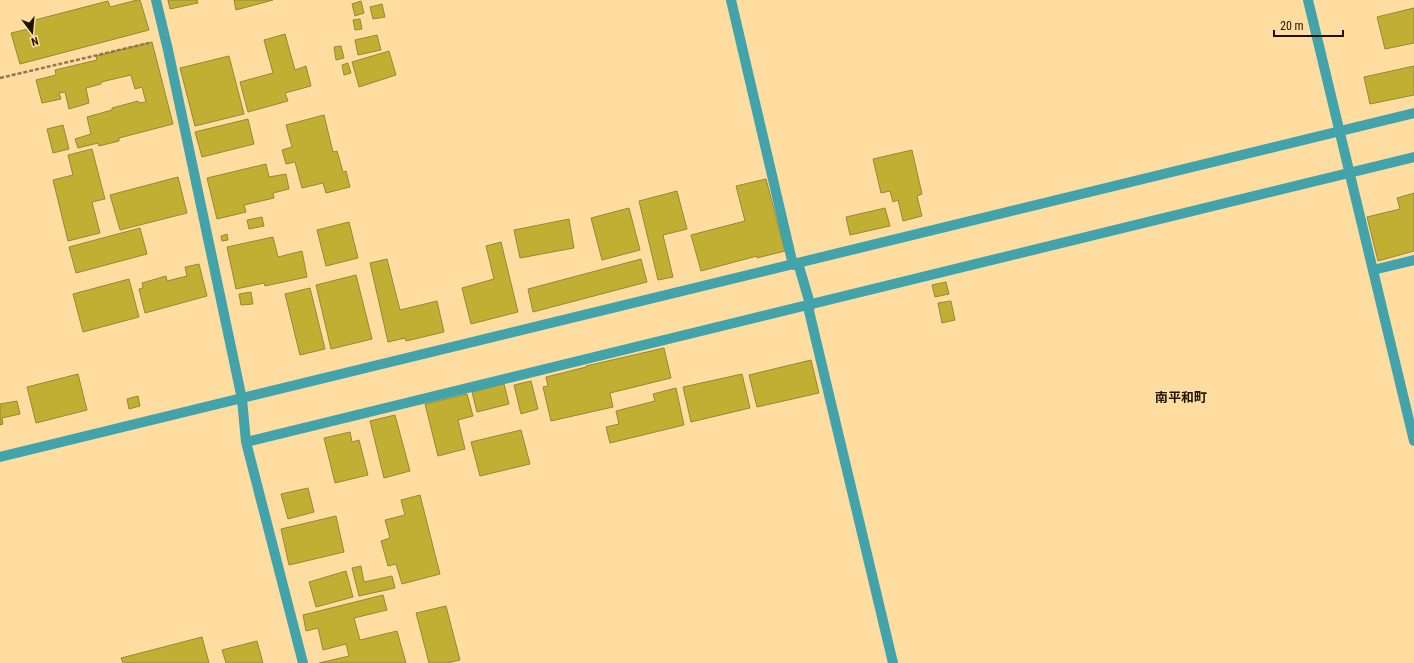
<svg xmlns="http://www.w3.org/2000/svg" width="1414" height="663" font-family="'Roboto Condensed','Noto Sans JP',sans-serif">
	<rect width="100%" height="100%" fill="#ffdca0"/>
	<!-- building -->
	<path fill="#c0af32" stroke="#968933" d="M 137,0 L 140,0 L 149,30 L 20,64 L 11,33 L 32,28 L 31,21 L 108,1 L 110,7 Z
		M 168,0 L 197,0 L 198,3 L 170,9 Z
		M 234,0 L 273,0 L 236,10 Z
		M 361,1 L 364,13 L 355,16 L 352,4 Z
		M 382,4 L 385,17 L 373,19 L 370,7 Z
		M 1414,8 L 1414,43 L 1385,49 L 1377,17 Z
		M 360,19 L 362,29 L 355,30 L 353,20 Z
		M 285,34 L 295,70 L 306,66 L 311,86 L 285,93 L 288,101 L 248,112 L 240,82 L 273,73 L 264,40 Z
		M 377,35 L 381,50 L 358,55 L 355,40 Z
		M 152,42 L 173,124 L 119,138 L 119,141 L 99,146 L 98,143 L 78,148 L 75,139 L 91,134 L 87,117 L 112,110 L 112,108 L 138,101 L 139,103 L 146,102 L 142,87 L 135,89 L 131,75 L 101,82 L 101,84 L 86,88 L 89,103 L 69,109 L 65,92 L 59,93 L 61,99 L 42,103 L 36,80 L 56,75 L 55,70 L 97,60 L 96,56 Z
		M 341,46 L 344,58 L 336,60 L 334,47 Z
		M 389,51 L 396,75 L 359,87 L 352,62 Z
		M 229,56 L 244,114 L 195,126 L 180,68 Z
		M 348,63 L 351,73 L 344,75 L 342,65 Z
		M 1414,66 L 1414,95 L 1370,104 L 1364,77 Z
		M 324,115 L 333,152 L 337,151 L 343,172 L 346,171 L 350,187 L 326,193 L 323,183 L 302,188 L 295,162 L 286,164 L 282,150 L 292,147 L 286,125 Z
		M 248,119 L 254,144 L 202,157 L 195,132 Z
		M 63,125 L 69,149 L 53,153 L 47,129 Z
		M 92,149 L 105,199 L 92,202 L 100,233 L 68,241 L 53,180 L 73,175 L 68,155 Z
		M 912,150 L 922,194 L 917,196 L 922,216 L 903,221 L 898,200 L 893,202 L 890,191 L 881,193 L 873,159 Z
		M 266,164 L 269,177 L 286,174 L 289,189 L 273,193 L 274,198 L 244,205 L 246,212 L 217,219 L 207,178 Z
		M 178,177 L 187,213 L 120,230 L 110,195 Z
		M 766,179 L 785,251 L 757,258 L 757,256 L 701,271 L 691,235 L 745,221 L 736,186 Z
		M 677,191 L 687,229 L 663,235 L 673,277 L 658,280 L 639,201 Z
		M 1414,193 L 1414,251 L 1378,261 L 1367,217 L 1400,209 L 1397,198 Z
		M 629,208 L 640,250 L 602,260 L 591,218 Z
		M 885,208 L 890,226 L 850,235 L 846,217 Z
		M 262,217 L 264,226 L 249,229 L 247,220 Z
		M 569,219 L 574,248 L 520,258 L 514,230 Z
		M 349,222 L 358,258 L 326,266 L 317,230 Z
		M 140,228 L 147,254 L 76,273 L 69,247 Z
		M 227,234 L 228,240 L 222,241 L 221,236 Z
		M 273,237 L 278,257 L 302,251 L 307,277 L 265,286 L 264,283 L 236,289 L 227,247 Z
		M 501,242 L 518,312 L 471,324 L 462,288 L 494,279 L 486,246 Z
		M 387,259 L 400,310 L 437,301 L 444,332 L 406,341 L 405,338 L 388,342 L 370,263 Z
		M 641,259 L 647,282 L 533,312 L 528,289 Z
		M 199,264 L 207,296 L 145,313 L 139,289 L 143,288 L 142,283 L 166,276 L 167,281 L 187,276 L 185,267 Z
		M 356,275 L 372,339 L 331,349 L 316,285 Z
		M 129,279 L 139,317 L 83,332 L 73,294 Z
		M 946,282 L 949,294 L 935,297 L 932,285 Z
		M 310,288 L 325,349 L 300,355 L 285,294 Z
		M 251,292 L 253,304 L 241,305 L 239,294 Z
		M 951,301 L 955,320 L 942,323 L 938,303 Z
		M 664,348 L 671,378 L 610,393 L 613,407 L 551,421 L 543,387 L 548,386 L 546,377 L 586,367 L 586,366 Z
		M 811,360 L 819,393 L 757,407 L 749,375 Z
		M 78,374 L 87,410 L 36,423 L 27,387 Z
		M 742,374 L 750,408 L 691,422 L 683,387 Z
		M 531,381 L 538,409 L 521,414 L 514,385 Z
		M 504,384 L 509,404 L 477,412 L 472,392 Z
		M 676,388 L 684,425 L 610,443 L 606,427 L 619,424 L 616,411 L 655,401 L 653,394 Z
		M 467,394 L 473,416 L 458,420 L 465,449 L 438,456 L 425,404 Z
		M 138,396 L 140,406 L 129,409 L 127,399 Z
		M 17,401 L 20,414 L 2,418 L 3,424 L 0,425 L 0,404 Z
		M 395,415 L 410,471 L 384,478 L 370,421 Z
		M 521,430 L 530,464 L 480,476 L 471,442 Z
		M 350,432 L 352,442 L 359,440 L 368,475 L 335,483 L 324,438 Z
		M 308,488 L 314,512 L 288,519 L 281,494 Z
		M 420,495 L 440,574 L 402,584 L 396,564 L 388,566 L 381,541 L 390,538 L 385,520 L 405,515 L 401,500 Z
		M 336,516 L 344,552 L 289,565 L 281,529 Z
		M 361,566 L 364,582 L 392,576 L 395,588 L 359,596 L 352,568 Z
		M 346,571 L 353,597 L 316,607 L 309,582 Z
		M 383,595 L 387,610 L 354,618 L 360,640 L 397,631 L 406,663 L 319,663 L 349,656 L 346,644 L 323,650 L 318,628 L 306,631 L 303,615 Z
		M 446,606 L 460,660 L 447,663 L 429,663 L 416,613 Z
		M 202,637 L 209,663 L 123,663 L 121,658 Z
		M 257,641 L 263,663 L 226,663 L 222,650 Z"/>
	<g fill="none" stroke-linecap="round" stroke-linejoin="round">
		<!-- path -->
		<path stroke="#8f7750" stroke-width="2.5" stroke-dasharray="4 2" stroke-linecap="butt" d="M 0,78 L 149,43"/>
		<!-- minor -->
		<path stroke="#42a3aa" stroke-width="10" d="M 156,0 L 168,50 L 242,399 L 246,442 L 303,663
			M 731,0 L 793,265
			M 1308,0 L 1414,441
			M 798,263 L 810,304 L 809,311 L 893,663
			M 1373,270 L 1414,260
			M 246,442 L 1414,157
			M 0,457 L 1414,113"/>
	</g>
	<g text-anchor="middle" stroke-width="4" stroke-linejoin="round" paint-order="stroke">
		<!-- quarter labels -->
		<g font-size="13" font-weight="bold" fill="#1f1200" stroke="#ffdca0">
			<text x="1181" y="402">南平和町</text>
		</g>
	</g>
	<!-- north arrow -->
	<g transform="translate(32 32) rotate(164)" stroke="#ffdca0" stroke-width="3" paint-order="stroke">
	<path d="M0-3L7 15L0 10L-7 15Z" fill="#1f1200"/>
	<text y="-6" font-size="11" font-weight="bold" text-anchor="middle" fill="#1f1200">N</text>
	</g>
	<!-- scale -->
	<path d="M1274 30v6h69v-6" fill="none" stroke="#1f1200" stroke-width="2"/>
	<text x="1280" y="30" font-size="12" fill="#1f1200" stroke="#ffdca0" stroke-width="3" paint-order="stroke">20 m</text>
</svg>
